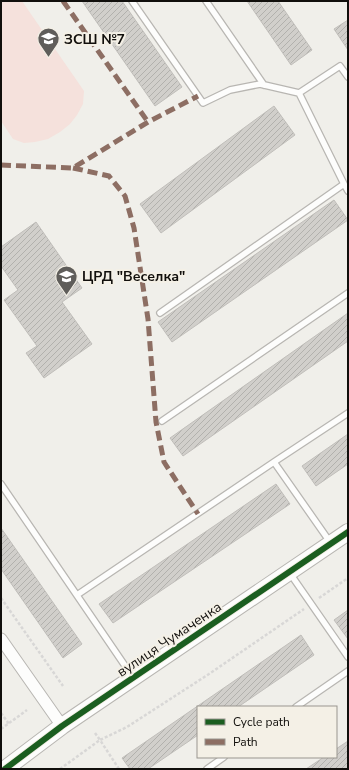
<svg xmlns="http://www.w3.org/2000/svg" width="349" height="770" font-family="'Nunito Sans',sans-serif">
	<defs>
		<pattern id="building-hatch" width="6" height="6" patternUnits="userSpaceOnUse"><rect width="6" height="6" fill="#d1cfcb"/><path d="M-1 1l2-2M0 6l6-6M5 7l2-2" fill="none" stroke="#b2b1ad"/></pattern>
	</defs>
	<rect width="100%" height="100%" fill="#f0efea"/>
	<!-- green -->
	<path fill="#f5e1dc" d="M 1,1 L 22,1 L 84,91 L 83,104 L 77,115 L 70,124 L 60,132 L 48,139 L 35,142 L 24,143 L 13,139 L 1,121 Z"/>
	<!-- building -->
	<path fill="url(#building-hatch)" stroke="#c0beba" d="M 82,1 L 122,1 L 182,87 L 155,106 Z
		M 247,1 L 278,1 L 312,50 L 291,65 Z
		M 348,20 L 348,50 L 334,29 Z
		M 274,106 L 295,135 L 161,233 L 140,204 Z
		M 334,200 L 348,220 L 172,342 L 158,322 Z
		M 36,222 L 82,288 L 62,302 L 92,344 L 44,378 L 26,353 L 37,346 L 4,300 L 18,290 L 1,266 L 1,247 Z
		M 348,313 L 348,341 L 183,456 L 170,438 Z
		M 348,434 L 348,464 L 316,486 L 302,466 Z
		M 276,484 L 290,504 L 113,623 L 99,604 Z
		M 1,528 L 82,644 L 63,658 L 1,569 Z
		M 348,610 L 348,639 L 334,620 Z
		M 301,635 L 314,655 L 238,707 L 198,707 L 198,735 L 148,769 L 130,769 L 122,758 Z
		M 348,741 L 348,769 L 306,769 L 324,757 L 336,757 L 336,749 Z"/>
	<g fill="none" stroke-linecap="round" stroke-linejoin="round">
		<defs>
			<path id="lane" d="M 132,1 L 203,103 L 230,90 L 260,84 L 299,93 L 340,66 L 348,77
				M 206,1 L 264,85
				M 299,93 L 344,184
				M 160,313 L 344,184 L 348,191
				M 162,421 L 348,293
				M 274,462 L 330,542
				M 1,484 L 132,676
				M 289,572 L 348,657
				M 77,595 L 274,462 L 348,413
				M 296,707 L 348,671
				M 207,769 L 224,757"/>
			<path id="street" d="M 1,639 L 62,726"/>
			<path id="secondary" d="M 5,769 L 62,726 L 348,532"/>
		</defs>
		<!-- lane casing -->
		<use href="#lane" stroke="#b8b6b2" stroke-width="8"/>
		<!-- street casing -->
		<use href="#street" stroke="#b8b6b2" stroke-width="13"/>
		<!-- secondary casing -->
		<use href="#secondary" stroke="#b8b6b2" stroke-width="18"/>
		<!-- path -->
		<path stroke="#d8d7d6" stroke-width="2.5" stroke-dasharray="3 2" stroke-linecap="butt" d="M 1,598 L 63,686
			M 319,598 L 348,578
			M 1,713 L 9,724
			M 1,729 L 27,710
			M 60,769 L 100,740 L 95,733
			M 119,769 L 100,740 L 127,727 L 209,674 L 304,609"/>
		<!-- lane -->
		<use href="#lane" stroke="#fdfdfc" stroke-width="5.5"/>
		<!-- street -->
		<use href="#street" stroke="#fdfdfc" stroke-width="11"/>
		<!-- secondary -->
		<use href="#secondary" stroke="#fdfdfc" stroke-width="16"/>
		<!-- quiet -->
		<path stroke="#8d6e63" stroke-width="5" stroke-dasharray="10 5" stroke-linecap="butt" d="M 63,1 L 148,122
			M 1,165 L 73,168 L 148,122 L 198,96
			M 73,168 L 109,176 L 125,196 L 134,228 L 148,319 L 156,422 L 164,462 L 198,514"/>
		<defs>
			<path id="cycleway" d="M 5,769 L 62,726 L 348,532"/>
		</defs>
		<!-- cycleway casing -->
		<use href="#cycleway" stroke="#f4f0e6" stroke-width="8"/>
		<!-- cycleway -->
		<use href="#cycleway" stroke="#1b5e20" stroke-width="6"/>
	</g>
	<!-- icons -->
	<defs>
		<symbol id="school-pin" viewBox="-11 -11 22 30"><path d="M0 17L-7.5 6A9.5 9.5 0 1 1 7.5 6Z" fill="#5f5d5a" stroke="#f4f0e6"/><path d="M0-5L7-2L0 1L-7-2ZM-4 1L0 2.5L4 1V4Q0 6-4 4Z" fill="#fff"/></symbol>
	</defs>
	<g fill-rule="evenodd">
		<use href="#school-pin" x="36" y="26" width="25" height="34"/>
		<use href="#school-pin" x="54" y="264" width="25" height="34"/>
	</g>
	<g text-anchor="middle" stroke-width="4" stroke-linejoin="round" paint-order="stroke">
		<!-- poi labels -->
		<g font-size="14" font-weight="bold" fill="#110f0c" stroke="#f4f0e6" text-anchor="start">
			<text x="64" y="44">ЗСШ №7</text>
			<text x="82" y="281">ЦРД "Веселка"</text>
		</g>
		<!-- street labels -->
		<g font-size="14" fill="#110f0c" stroke="#f4f0e6">
			<text transform="translate(169 639) rotate(-34)" y="5">вулиця Чумаченка</text>
		</g>
	</g>
	<!-- border -->
	<rect width="349" height="770" fill="none" stroke="#110f0c" stroke-width="4"/>
	<!-- legend -->
	<rect x="197" y="706" width="140" height="52" fill="#f4f0e6" stroke="#99968f"/>
	<rect x="205" y="719" width="20" height="6" fill="#1b5e20" stroke="#99968f"/>
	<text x="233" y="726" font-size="12" fill="#110f0c">Cycle path</text>
	<rect x="205" y="739" width="20" height="6" fill="#8d6e63" stroke="#99968f"/>
	<text x="233" y="746" font-size="12" fill="#110f0c">Path</text>
</svg>
